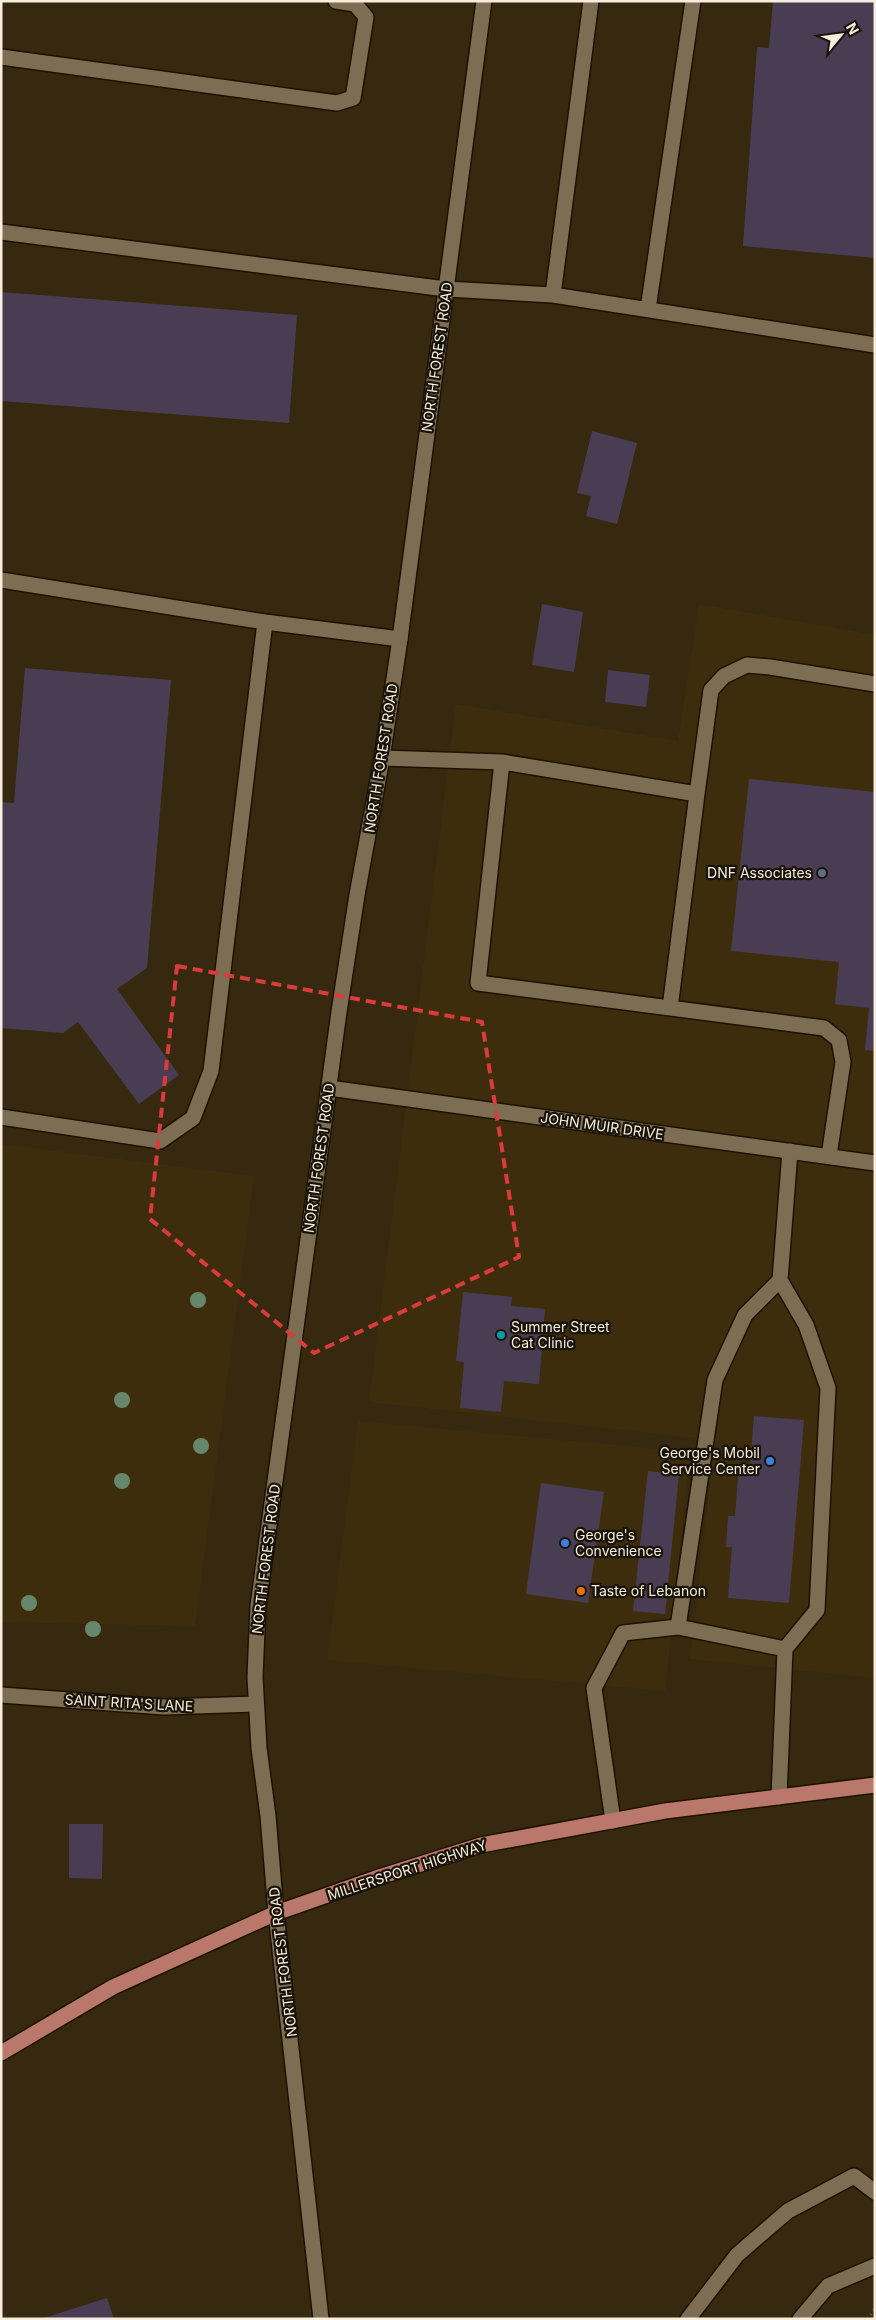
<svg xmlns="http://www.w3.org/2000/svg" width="876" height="2320" font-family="Inter,sans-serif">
	<rect width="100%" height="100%" fill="#362910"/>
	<!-- built -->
	<path fill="#3e2d0d" d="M 699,604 L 875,635 L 875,1678 L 690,1659 L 715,1440 L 369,1402 L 456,704 L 678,741 Z
		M 1,1144 L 254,1176 L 195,1626 L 1,1622 Z
		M 358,1421 L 690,1452 L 665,1691 L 327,1660 Z"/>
	<!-- building -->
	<path fill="#493d54" d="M 773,1 L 875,1 L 875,258 L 743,246 L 757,47 L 769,48 Z
		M 1,292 L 297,315 L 289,423 L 1,401 Z
		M 592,431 L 637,443 L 617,524 L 586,516 L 591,496 L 577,493 Z
		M 542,604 L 583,612 L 574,672 L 532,665 Z
		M 25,668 L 171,680 L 147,968 L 117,989 L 179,1075 L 139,1104 L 78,1022 L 63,1033 L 1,1028 L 1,802 L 14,803 Z
		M 608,670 L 650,675 L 646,707 L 605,702 Z
		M 749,779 L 875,792 L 875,1051 L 865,1050 L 869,1008 L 835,1004 L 839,962 L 731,951 Z
		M 463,1292 L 512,1297 L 511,1306 L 545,1309 L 539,1384 L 504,1381 L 501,1412 L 460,1408 L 464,1362 L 456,1361 Z
		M 754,1416 L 804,1420 L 789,1603 L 728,1598 L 732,1547 L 726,1547 L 728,1516 L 735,1516 L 739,1466 L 750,1466 Z
		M 648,1471 L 679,1474 L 665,1614 L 633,1611 Z
		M 541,1483 L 604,1492 L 588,1603 L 526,1594 Z
		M 69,1824 L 103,1824 L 102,1879 L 69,1878 Z
		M 107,2298 L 114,2319 L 44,2319 L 44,2318 Z"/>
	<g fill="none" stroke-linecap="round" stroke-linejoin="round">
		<defs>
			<path id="service" d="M 1,57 L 337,103 L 353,98 L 366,17 L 355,4 L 336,1
				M 1,232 L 446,289 L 553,295 L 875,345
				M 553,295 L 591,1
				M 648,309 L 693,1
				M 1,580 L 265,622 L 400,639
				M 382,758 L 502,762 L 478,983 L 824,1028 L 839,1040 L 843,1062 L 829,1156
				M 502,762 L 697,794 L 670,1008
				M 697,794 L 711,690 L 724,676 L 747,665 L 770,667 L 875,684
				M 1,1117 L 160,1141 L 193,1118 L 211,1071 L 265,622
				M 678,1627 L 715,1380 L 745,1315 L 780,1280
				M 779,1797 L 785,1649 L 817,1610 L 828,1388 L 806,1325 L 780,1280 L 790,1151
				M 613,1821 L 594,1688 L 623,1633 L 678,1627 L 785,1649
				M 688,2319 L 737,2255 L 788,2211 L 854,2176 L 875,2192
				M 800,2319 L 828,2286 L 875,2266"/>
			<path id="minor" d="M 329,1088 L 875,1163
				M 1,1695 L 164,1707 L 256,1704"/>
			<path id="tertiary" d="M 321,2319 L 276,1913 L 268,1816 L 259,1748 L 255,1677 L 258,1606 L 339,1012 L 357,895 L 382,758 L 400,639 L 484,1"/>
			<path id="primary" d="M 1,2053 L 113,1987 L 276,1913 L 376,1878 L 481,1845 L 665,1811 L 875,1785"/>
		</defs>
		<!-- service casing -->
		<use href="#service" stroke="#1d1100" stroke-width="18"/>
		<!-- minor casing -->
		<use href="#minor" stroke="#1d1100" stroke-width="18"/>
		<!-- tertiary casing -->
		<use href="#tertiary" stroke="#1d1100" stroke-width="18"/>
		<!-- primary casing -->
		<use href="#primary" stroke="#1d1100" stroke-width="18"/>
		<!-- path -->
		<path stroke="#796d58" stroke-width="3" stroke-dasharray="1 4" stroke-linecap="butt" d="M 868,2319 L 875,2308"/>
		<!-- service -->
		<use href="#service" stroke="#7d6e53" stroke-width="15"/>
		<!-- minor -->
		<use href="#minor" stroke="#7d6e53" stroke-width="15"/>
		<!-- tertiary -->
		<use href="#tertiary" stroke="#7d6e53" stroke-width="15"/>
		<!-- primary -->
		<use href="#primary" stroke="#ba776b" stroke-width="15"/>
	</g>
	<!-- trees -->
	<g fill="#66876b">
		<circle cx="198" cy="1300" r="8"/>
		<circle cx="122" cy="1400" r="8"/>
		<circle cx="201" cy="1446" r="8"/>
		<circle cx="122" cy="1481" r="8"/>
		<circle cx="29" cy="1603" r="8"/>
		<circle cx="93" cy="1629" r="8"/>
	</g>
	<!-- marked area -->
	<path fill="none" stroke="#d93c3a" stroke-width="4" stroke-dasharray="10 6" stroke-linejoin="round" d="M 177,966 L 482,1022 L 519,1257 L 314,1353 L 150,1219 Z"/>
	<!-- markers -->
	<circle fill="#5c6f8a" stroke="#181308" stroke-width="2" cx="822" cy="873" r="5"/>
	<circle fill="#0f9aa8" stroke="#181308" stroke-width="2" cx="501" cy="1335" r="5"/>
	<g fill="#3f7fe0" stroke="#181308" stroke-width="2">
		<circle cx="770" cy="1461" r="5"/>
		<circle cx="565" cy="1543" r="5"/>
	</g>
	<circle fill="#e8710a" stroke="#181308" stroke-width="2" cx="581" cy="1591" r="5"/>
	<g text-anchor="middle" stroke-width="4.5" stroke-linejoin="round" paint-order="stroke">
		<!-- street labels -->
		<g font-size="14" fill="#f6eddf" stroke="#181308">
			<text transform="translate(437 357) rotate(-82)" y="5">NORTH FOREST ROAD</text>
			<text transform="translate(381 758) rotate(-81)" y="5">NORTH FOREST ROAD</text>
			<text transform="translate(602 1126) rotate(8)" y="5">JOHN MUIR DRIVE</text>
			<text transform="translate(319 1158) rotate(-82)" y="5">NORTH FOREST ROAD</text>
			<text transform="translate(266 1559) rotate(-83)" y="5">NORTH FOREST ROAD</text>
			<text transform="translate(129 1703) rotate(3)" y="5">SAINT RITA'S LANE</text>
			<text transform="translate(407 1870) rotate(-18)" y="5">MILLERSPORT HIGHWAY</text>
			<text transform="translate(283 1962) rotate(-97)" y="5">NORTH FOREST ROAD</text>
		</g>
		<!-- poi labels -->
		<g font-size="14" fill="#f6eddf" stroke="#181308" text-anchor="start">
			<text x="812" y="878" text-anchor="end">DNF Associates</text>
			<text x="511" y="1332">Summer Street<tspan x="511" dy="16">Cat Clinic</tspan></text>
			<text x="760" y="1458" text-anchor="end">George's Mobil<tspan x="760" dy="16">Service Center</tspan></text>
			<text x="575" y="1540">George's<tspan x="575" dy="16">Convenience</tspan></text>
			<text x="591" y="1596">Taste of Lebanon</text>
		</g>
	</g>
	<!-- border -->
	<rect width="876" height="2320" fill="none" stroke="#f6eddf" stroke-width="5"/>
	<!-- north arrow -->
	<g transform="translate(841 35) rotate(61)" stroke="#181308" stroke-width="4" paint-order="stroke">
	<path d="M0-4L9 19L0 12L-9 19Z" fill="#f6eddf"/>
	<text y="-8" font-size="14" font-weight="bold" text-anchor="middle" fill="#f6eddf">N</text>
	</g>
</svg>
